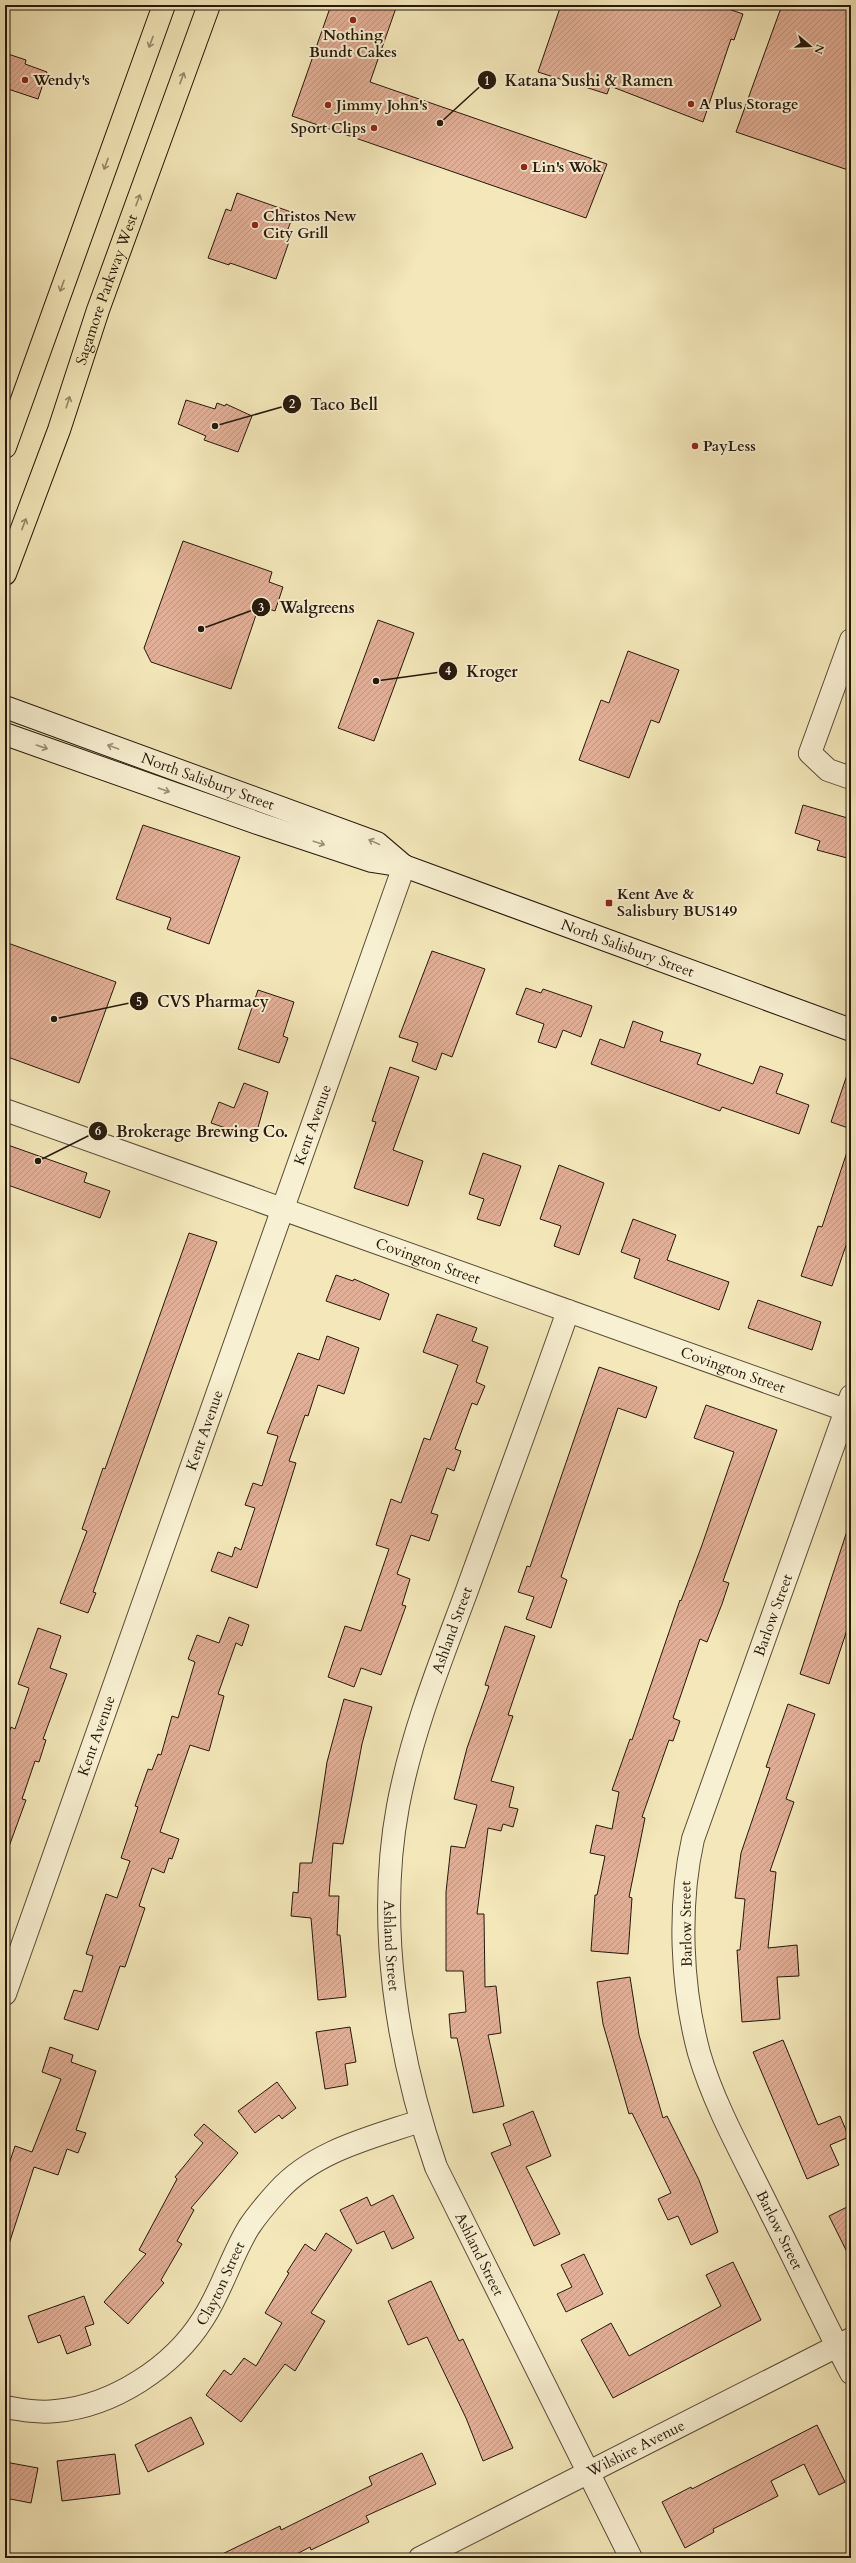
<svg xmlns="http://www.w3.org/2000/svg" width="856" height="2563" font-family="Cardo,serif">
	<defs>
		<pattern id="building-hatch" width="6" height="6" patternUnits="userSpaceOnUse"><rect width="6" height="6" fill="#e1af97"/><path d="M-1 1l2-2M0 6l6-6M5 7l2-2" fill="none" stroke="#c19681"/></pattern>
	</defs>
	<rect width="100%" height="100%" fill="#f4e8ba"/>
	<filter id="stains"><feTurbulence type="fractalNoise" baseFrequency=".005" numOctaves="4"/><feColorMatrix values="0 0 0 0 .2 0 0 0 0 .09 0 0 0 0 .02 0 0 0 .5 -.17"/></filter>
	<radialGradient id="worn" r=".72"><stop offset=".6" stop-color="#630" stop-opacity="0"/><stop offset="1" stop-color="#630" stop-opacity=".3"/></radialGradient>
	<!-- building -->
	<path fill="url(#building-hatch)" stroke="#26180b" d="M 331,5 L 397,5 L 370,82 L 607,164 L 586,218 L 292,116 Z
		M 561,5 L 717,5 L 743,14 L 734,40 L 731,39 L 703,122 L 610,86 L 607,94 L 538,72 Z
		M 782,5 L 851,5 L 851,171 L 736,132 Z
		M 8,54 L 26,60 L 25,64 L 47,72 L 38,99 L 5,88 L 5,63 Z
		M 237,193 L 294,213 L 285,237 L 290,239 L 276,279 L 230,263 L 229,265 L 208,258 L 226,209 L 231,211 Z
		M 186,400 L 215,409 L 217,403 L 225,406 L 226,404 L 252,416 L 238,452 L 204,440 L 206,436 L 178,424 Z
		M 183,541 L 272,572 L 269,582 L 283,587 L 275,611 L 259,606 L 231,689 L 151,662 L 144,648 Z
		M 378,620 L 414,633 L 374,741 L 338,728 Z
		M 628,651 L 679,670 L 659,723 L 651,720 L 629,778 L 579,760 L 601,700 L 609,703 Z
		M 803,805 L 851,819 L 851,859 L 817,850 L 820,841 L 795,833 Z
		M 143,825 L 240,857 L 209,944 L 167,929 L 171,918 L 116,899 Z
		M 5,942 L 116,982 L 79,1083 L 5,1056 Z
		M 432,951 L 485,969 L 452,1057 L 442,1053 L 436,1070 L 412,1061 L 418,1043 L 399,1037 Z
		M 526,988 L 541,993 L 543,989 L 592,1006 L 581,1037 L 563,1030 L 556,1048 L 538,1042 L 544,1024 L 516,1014 Z
		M 258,990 L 294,1002 L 283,1036 L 288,1038 L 279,1063 L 238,1049 Z
		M 633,1021 L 663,1032 L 660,1041 L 701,1054 L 697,1064 L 753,1084 L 760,1066 L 783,1074 L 776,1093 L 809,1105 L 799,1134 L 722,1107 L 720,1111 L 591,1064 L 600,1039 L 624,1048 Z
		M 390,1067 L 419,1077 L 393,1150 L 423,1161 L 408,1206 L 354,1188 L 376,1122 L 372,1121 Z
		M 848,1072 L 851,1073 L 851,1129 L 831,1122 Z
		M 244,1083 L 268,1092 L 255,1138 L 211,1123 L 219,1102 L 234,1108 Z
		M 5,1144 L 87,1173 L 84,1182 L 110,1191 L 100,1218 L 5,1184 Z
		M 848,1149 L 851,1150 L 851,1231 L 832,1286 L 801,1276 L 818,1226 L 822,1227 Z
		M 483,1153 L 521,1166 L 500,1226 L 477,1219 L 484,1199 L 469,1194 Z
		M 559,1165 L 604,1183 L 579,1255 L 554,1246 L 561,1226 L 540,1219 Z
		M 633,1219 L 676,1235 L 667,1260 L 729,1282 L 719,1310 L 634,1278 L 640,1259 L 621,1252 Z
		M 189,1233 L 217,1242 L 93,1592 L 96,1593 L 88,1613 L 60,1603 L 87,1531 L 82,1529 L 103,1468 L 105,1469 Z
		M 336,1275 L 353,1281 L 354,1279 L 389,1294 L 380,1320 L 326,1301 Z
		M 758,1300 L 821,1322 L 812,1350 L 748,1328 Z
		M 437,1314 L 477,1328 L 472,1341 L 488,1347 L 476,1382 L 485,1386 L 477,1405 L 472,1403 L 455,1449 L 461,1451 L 454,1471 L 447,1468 L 431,1513 L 438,1515 L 429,1541 L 411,1535 L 397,1574 L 410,1579 L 402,1605 L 406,1606 L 381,1675 L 361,1668 L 354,1687 L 328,1677 L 345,1626 L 361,1631 L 389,1549 L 376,1545 L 391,1499 L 401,1503 L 424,1438 L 430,1440 L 458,1365 L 423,1352 Z
		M 327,1336 L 359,1348 L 344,1394 L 318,1385 L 308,1416 L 305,1415 L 289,1461 L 296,1463 L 257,1588 L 211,1571 L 218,1552 L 232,1557 L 235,1547 L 241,1550 L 255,1508 L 245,1505 L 253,1483 L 262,1486 L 278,1436 L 267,1433 L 298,1353 L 319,1360 Z
		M 599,1367 L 657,1387 L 646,1418 L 618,1408 L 561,1577 L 567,1580 L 551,1628 L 526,1619 L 534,1597 L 518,1592 L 527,1566 L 530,1567 Z
		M 706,1405 L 777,1430 L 723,1581 L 729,1583 L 722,1604 L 707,1642 L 700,1639 L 673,1718 L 680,1721 L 673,1741 L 669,1740 L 642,1817 L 645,1818 L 629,1897 L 632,1898 L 628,1954 L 591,1951 L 595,1895 L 597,1895 L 605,1856 L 590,1853 L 596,1825 L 612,1829 L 619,1792 L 612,1790 L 630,1739 L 632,1740 L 680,1600 L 681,1601 L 702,1545 L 734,1452 L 694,1438 Z
		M 848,1528 L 851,1529 L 851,1618 L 829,1684 L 800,1674 Z
		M 229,1617 L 249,1625 L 242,1646 L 236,1643 L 218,1694 L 224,1696 L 209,1751 L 190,1745 L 160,1832 L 179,1839 L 172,1859 L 169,1858 L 164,1873 L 152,1868 L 139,1906 L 145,1908 L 125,1967 L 120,1966 L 98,2030 L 64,2019 L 74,1990 L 82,1992 L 93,1956 L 86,1954 L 106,1894 L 117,1898 L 130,1861 L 121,1858 L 138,1807 L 135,1806 L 148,1769 L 152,1770 L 158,1754 L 161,1755 L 172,1716 L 178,1718 L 195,1662 L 188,1659 L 197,1635 L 219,1643 Z
		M 505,1626 L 535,1636 L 508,1715 L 513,1716 L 491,1781 L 514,1787 L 509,1807 L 518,1809 L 513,1827 L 503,1824 L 501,1831 L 488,1828 L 477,1914 L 484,1914 L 485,1987 L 496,1986 L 501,2033 L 488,2035 L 504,2106 L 473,2113 L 457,2038 L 451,2038 L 449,2014 L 466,2012 L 463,1971 L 446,1971 L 446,1892 L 451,1846 L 465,1848 L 477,1805 L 454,1799 L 467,1748 L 489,1686 L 485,1685 Z
		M 38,1628 L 61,1636 L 50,1668 L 67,1674 L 43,1739 L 46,1740 L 39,1762 L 35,1761 L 22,1799 L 26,1800 L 7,1852 L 5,1852 L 5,1744 L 11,1727 L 15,1729 L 29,1688 L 18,1684 Z
		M 344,1699 L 372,1707 L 362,1744 L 343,1844 L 333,1843 L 329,1896 L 339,1896 L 337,1935 L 340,1935 L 346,1997 L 318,2000 L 311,1918 L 291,1916 L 293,1892 L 298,1893 L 300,1863 L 312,1863 L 327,1762 Z
		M 788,1704 L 815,1714 L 786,1799 L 794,1802 L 770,1871 L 776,1872 L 768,1948 L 797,1945 L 799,1976 L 777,1977 L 780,2019 L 742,2022 L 737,1950 L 740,1950 L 745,1899 L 735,1898 L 741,1853 L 770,1768 L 766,1767 Z
		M 630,1977 L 639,2035 L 663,2118 L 667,2116 L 699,2180 L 718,2232 L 691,2245 L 678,2216 L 668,2220 L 658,2199 L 671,2193 L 632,2113 L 629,2114 L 603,2024 L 597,1982 Z
		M 350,2027 L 356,2062 L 345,2064 L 348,2085 L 325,2089 L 316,2032 Z
		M 783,2040 L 818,2125 L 840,2116 L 849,2137 L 830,2145 L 839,2165 L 807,2179 L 753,2052 Z
		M 50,2047 L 73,2055 L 71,2062 L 96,2071 L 76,2130 L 86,2133 L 78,2153 L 67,2149 L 58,2175 L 34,2167 L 8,2247 L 5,2246 L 5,2176 L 15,2146 L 32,2152 L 61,2079 L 42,2072 Z
		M 277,2082 L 296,2108 L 282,2119 L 279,2115 L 255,2133 L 238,2111 Z
		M 533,2111 L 551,2156 L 526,2167 L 560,2234 L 534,2246 L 491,2153 L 511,2145 L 503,2124 Z
		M 204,2124 L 238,2153 L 191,2208 L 194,2210 L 177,2241 L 182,2244 L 161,2280 L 164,2283 L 128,2324 L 104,2302 L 146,2254 L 139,2250 L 177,2179 L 175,2177 L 203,2143 L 194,2135 Z
		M 393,2195 L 414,2238 L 392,2249 L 384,2231 L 357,2244 L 340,2210 L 367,2197 L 371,2206 Z
		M 851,2205 L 851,2260 L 829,2216 Z
		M 326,2233 L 352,2250 L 311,2313 L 325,2321 L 295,2371 L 285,2364 L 241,2422 L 206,2395 L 224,2370 L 231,2375 L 244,2358 L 256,2366 L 282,2323 L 265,2313 L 289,2273 L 287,2272 L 305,2244 L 315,2251 Z
		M 584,2254 L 603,2294 L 566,2312 L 557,2294 L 572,2287 L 561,2265 Z
		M 733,2262 L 761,2320 L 613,2398 L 581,2340 L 611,2323 L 629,2356 L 721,2306 L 706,2275 Z
		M 431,2281 L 459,2341 L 463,2339 L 513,2448 L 483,2461 L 466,2418 L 427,2337 L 408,2345 L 388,2301 Z
		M 84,2296 L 94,2324 L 85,2327 L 91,2345 L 67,2354 L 60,2335 L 38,2343 L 28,2316 Z
		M 191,2417 L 204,2444 L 148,2472 L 135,2445 Z
		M 817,2425 L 845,2482 L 819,2495 L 804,2464 L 771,2481 L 778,2496 L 713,2529 L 714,2532 L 685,2548 L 662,2502 L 691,2487 L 692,2489 Z
		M 422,2453 L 436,2484 L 366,2516 L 369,2522 L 311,2550 L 310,2547 L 289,2558 L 214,2558 L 280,2526 L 281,2530 L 372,2485 L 369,2477 Z
		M 115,2454 L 120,2494 L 62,2501 L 57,2461 Z
		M 5,2462 L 38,2468 L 31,2503 L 5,2498 Z"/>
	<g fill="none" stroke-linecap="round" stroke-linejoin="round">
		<defs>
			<g id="street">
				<path d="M 851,640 L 810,753 L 828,770 L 851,778"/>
				<path id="s1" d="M 5,1110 L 851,1412"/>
				<path id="s2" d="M 568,1311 C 535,1405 500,1499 466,1593 C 440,1663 412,1732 398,1806 C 376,1925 397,2054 436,2167 L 631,2558"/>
				<path id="s3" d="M 851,1396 L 693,1839 C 678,1906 681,1986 699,2053 C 715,2108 746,2161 771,2213 C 798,2266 823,2320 851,2373"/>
				<path id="s4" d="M 5,1994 L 404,866"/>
				<path id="s5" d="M 5,2407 C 22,2410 39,2413 56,2411 C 113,2406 173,2367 203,2319 C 222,2290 231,2256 249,2227 C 257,2215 268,2202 278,2191 C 314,2151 370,2138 420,2121"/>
				<path id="s6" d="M 420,2558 L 851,2339"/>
			</g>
			<g id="secondary">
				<path id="s7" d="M 5,707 L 377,843 L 404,866"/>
				<path id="s8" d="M 5,734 L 263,825 L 372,861 L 404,866 L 851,1030"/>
			</g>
			<g id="highway">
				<path d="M 5,447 L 164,5"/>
				<path id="s9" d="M 5,574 L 59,430 L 98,310 L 209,5"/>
			</g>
		</defs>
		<!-- street casing -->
		<use href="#street" stroke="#5a4c37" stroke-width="24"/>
		<!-- secondary casing -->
		<use href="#secondary" stroke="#26180b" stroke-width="24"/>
		<!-- highway casing -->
		<use href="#highway" stroke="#26180b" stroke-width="24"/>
		<!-- street -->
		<use href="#street" stroke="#f8f0d2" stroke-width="22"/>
		<!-- secondary -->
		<use href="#secondary" stroke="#f8f0d2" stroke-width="22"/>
		<!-- highway -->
		<use href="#highway" stroke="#f4e8ba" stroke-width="22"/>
	</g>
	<!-- one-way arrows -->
	<defs><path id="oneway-shaft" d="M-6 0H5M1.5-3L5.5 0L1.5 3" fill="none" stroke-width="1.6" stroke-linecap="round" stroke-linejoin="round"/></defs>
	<g stroke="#978a6b">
		<use href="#oneway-shaft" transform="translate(151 42) rotate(110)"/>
		<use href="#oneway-shaft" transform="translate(182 78) rotate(-70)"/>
		<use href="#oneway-shaft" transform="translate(106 164) rotate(110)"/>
		<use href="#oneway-shaft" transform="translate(138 200) rotate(-70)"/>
		<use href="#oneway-shaft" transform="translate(62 286) rotate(110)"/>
		<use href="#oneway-shaft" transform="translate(68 402) rotate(-72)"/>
		<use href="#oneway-shaft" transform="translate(24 524) rotate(-69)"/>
	</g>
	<g stroke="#9a8f78">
		<use href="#oneway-shaft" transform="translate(42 747) rotate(19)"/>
		<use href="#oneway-shaft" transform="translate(113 747) rotate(-160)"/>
		<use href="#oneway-shaft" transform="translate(164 790) rotate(19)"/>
		<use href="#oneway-shaft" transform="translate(374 842) rotate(-155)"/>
		<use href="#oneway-shaft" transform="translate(319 843) rotate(18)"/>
	</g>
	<!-- markers -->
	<g fill="#8f2418" stroke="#f8f0d2" stroke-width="1.5">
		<circle cx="353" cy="20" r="4"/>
		<circle cx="25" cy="80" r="4"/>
		<circle cx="691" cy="104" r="4"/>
		<circle cx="328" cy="105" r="4"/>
		<circle cx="374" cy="128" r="4"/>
		<circle cx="524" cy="167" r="4"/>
		<circle cx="255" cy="225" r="4"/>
		<circle cx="695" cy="446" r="4"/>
		<rect x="605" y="899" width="8" height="8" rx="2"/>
	</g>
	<g text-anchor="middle" stroke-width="4" stroke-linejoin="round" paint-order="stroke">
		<!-- poi labels -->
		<g font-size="15" font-weight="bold" fill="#26180b" stroke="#f8f0d2" text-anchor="start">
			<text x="353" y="40" text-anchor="middle">Nothing<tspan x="353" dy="17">Bundt Cakes</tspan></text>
			<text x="33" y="85">Wendy's</text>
			<text x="699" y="109">A Plus Storage</text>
			<text x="336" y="110">Jimmy John's</text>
			<text x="366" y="133" text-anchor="end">Sport Clips</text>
			<text x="532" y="172">Lin's Wok</text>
			<text x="263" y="221">Christos New<tspan x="263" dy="17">City Grill</tspan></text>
			<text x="703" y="451">PayLess</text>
			<text x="617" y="899">Kent Ave &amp;<tspan x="617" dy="17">Salisbury BUS149</tspan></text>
		</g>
		<!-- street labels -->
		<g font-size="15" fill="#26180b" stroke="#f8f0d2">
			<text dy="5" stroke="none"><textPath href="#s9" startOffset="302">Sagamore Parkway West</textPath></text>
			<text dy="5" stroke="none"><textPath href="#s7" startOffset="216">North Salisbury Street</textPath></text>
			<text dy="5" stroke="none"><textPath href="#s8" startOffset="659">North Salisbury Street</textPath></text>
			<text dy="5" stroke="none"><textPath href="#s4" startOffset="922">Kent Avenue</textPath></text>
			<text dy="5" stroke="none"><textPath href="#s1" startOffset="449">Covington Street</textPath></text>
			<text dy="5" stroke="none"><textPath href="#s1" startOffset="773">Covington Street</textPath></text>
			<text dy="5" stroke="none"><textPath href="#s4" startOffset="598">Kent Avenue</textPath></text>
			<text transform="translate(773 1615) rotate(-70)" y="5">Barlow Street</text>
			<text transform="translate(452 1630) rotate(-70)" y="5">Ashland Street</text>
			<text dy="5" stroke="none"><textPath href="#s4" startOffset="274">Kent Avenue</textPath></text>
			<text transform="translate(686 1924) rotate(-91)" y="5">Barlow Street</text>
			<text dy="5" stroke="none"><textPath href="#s2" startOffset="664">Ashland Street</textPath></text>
			<text dy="5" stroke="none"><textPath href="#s3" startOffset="881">Barlow Street</textPath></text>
			<text dy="5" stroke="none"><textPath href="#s2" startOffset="988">Ashland Street</textPath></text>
			<text dy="5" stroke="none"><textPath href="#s5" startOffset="270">Clayton Street</textPath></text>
			<text dy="5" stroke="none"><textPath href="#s6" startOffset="242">Wilshire Avenue</textPath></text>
		</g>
	</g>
	<!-- callouts -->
	<path fill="none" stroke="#26180b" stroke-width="1.5" d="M440 123L487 80M215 426L292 404M201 629L261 607M376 681L448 671M54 1019L139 1001M38 1161L98 1131"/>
	<g fill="#26180b" stroke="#f8f0d2" stroke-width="1.5">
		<circle cx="440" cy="123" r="4"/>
		<circle cx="215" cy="426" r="4"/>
		<circle cx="201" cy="629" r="4"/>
		<circle cx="376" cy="681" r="4"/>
		<circle cx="54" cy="1019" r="4"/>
		<circle cx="38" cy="1161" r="4"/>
		<circle cx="487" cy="80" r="10"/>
		<circle cx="292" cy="404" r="10"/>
		<circle cx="261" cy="607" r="10"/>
		<circle cx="448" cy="671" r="10"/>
		<circle cx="139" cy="1001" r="10"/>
		<circle cx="98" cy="1131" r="10"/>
	</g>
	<g font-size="12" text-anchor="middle" font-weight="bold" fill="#fff">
		<text x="487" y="85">1</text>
		<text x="292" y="408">2</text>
		<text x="261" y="612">3</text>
		<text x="448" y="675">4</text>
		<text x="139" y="1006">5</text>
		<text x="98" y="1135">6</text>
	</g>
	<g font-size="16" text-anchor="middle" font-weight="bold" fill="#26180b" stroke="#f8f0d2" stroke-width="4" stroke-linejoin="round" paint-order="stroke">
		<text x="589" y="86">Katana Sushi &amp; Ramen</text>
		<text x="344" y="410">Taco Bell</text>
		<text x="317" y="613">Walgreens</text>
		<text x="492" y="677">Kroger</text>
		<text x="213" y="1007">CVS Pharmacy</text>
		<text x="202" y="1137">Brokerage Brewing Co.</text>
	</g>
	<!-- margin -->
	<rect width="856" height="2563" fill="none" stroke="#f4e8ba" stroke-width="20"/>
	<rect x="6" y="6" width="844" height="2551" fill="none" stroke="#26180b" stroke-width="2"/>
	<rect x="10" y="10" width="836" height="2543" fill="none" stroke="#26180b"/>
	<!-- north arrow -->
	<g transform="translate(810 46) rotate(109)" stroke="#f8f0d2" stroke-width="3" paint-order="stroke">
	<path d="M0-3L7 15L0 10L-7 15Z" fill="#26180b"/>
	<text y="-6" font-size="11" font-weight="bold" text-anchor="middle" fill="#26180b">N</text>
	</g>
	<rect width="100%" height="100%" filter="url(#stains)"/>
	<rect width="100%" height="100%" fill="url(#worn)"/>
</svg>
